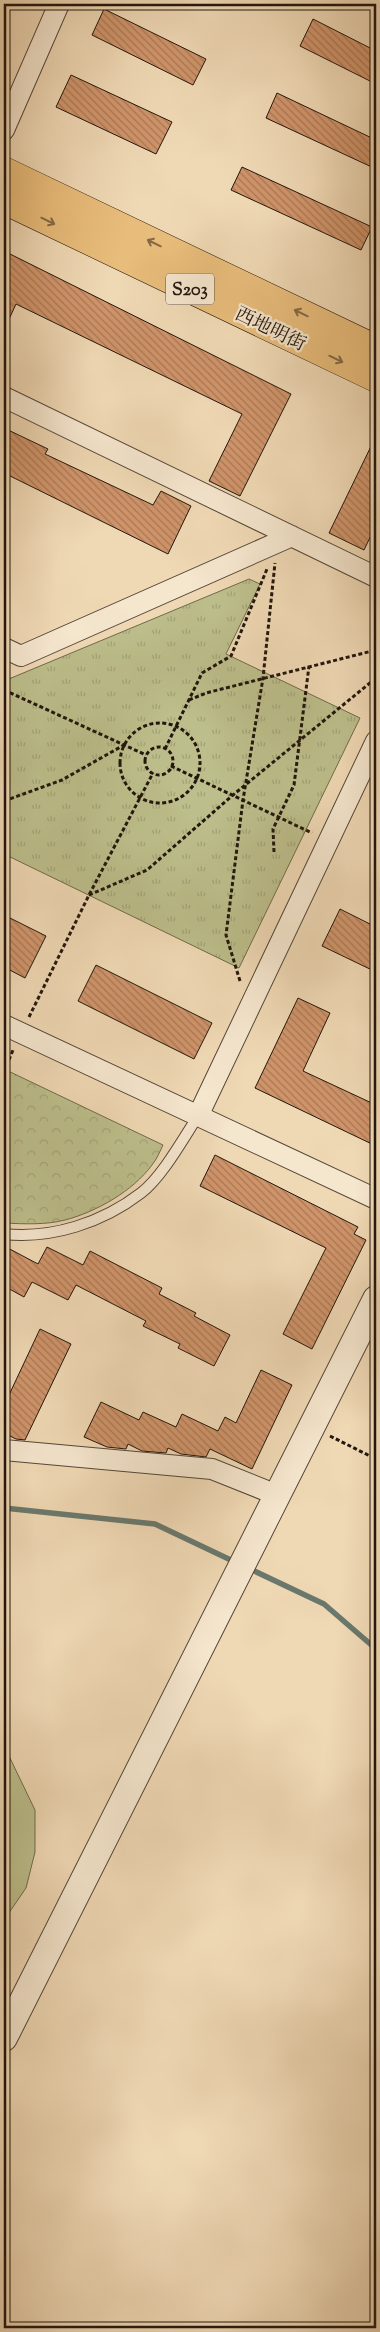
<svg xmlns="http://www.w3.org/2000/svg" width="380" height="2332" font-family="'Sorts Mill Goudy','Noto Serif SC',serif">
	<defs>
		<pattern id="grass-tufts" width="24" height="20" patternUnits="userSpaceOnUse" patternTransform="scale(1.25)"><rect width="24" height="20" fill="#bcbe8b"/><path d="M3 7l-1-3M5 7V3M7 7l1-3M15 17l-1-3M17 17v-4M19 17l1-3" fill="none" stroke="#a1a377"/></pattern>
		<pattern id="forest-crowns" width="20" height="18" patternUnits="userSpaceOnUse" patternTransform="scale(1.25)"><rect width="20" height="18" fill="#bcbe8b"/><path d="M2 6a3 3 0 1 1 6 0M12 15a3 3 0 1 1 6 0" fill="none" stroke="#a1a377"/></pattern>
		<pattern id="building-back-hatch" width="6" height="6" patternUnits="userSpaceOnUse" patternTransform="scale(1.25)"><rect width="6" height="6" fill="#d0946a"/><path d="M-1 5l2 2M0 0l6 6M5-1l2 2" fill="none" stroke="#a87856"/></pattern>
	</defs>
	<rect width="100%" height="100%" fill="#efd8b4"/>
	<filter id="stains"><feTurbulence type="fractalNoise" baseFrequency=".004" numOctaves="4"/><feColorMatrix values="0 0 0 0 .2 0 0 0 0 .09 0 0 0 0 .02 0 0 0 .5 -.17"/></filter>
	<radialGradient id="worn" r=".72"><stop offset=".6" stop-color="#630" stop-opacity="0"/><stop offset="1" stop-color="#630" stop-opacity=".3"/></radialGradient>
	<!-- grass -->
	<path fill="url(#grass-tufts)" stroke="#6f6a4c" d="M 249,579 L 260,584 L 226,654 L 360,718 L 239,968 L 4,854 L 4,681 Z"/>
	<!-- forest -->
	<path fill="url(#forest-crowns)" stroke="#6f6a4c" d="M 4,1069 L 163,1145 C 160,1151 157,1159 152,1165 C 133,1191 96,1212 65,1220 C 46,1225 24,1224 4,1223 Z"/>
	<!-- pitch -->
	<path fill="#bcbe8b" stroke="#6f6a4c" d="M 4,1751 L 8,1754 L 35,1810 L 35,1852 L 26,1888 L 4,1920 Z"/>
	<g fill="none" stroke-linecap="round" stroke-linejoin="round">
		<!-- stream -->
		<path stroke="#6a786d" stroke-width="5.5" d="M 4,1508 L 155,1524 L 235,1562
			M 248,1568 L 324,1604 L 376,1649"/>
	</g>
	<!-- building -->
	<path fill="url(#building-back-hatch)" stroke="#22160d" d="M 104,9 L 206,59 L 193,85 L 92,35 Z
		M 313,19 L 376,51 L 376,84 L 300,46 Z
		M 71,75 L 172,122 L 156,154 L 56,107 Z
		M 277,93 L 376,140 L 376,169 L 266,118 Z
		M 242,167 L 372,227 L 361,250 L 231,190 Z
		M 4,251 L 291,394 L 240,496 L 209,481 L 242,414 L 16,304 L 4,330 Z
		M 4,428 L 48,449 L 45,454 L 153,505 L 161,491 L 191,506 L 168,554 L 4,473 Z
		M 376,436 L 376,525 L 364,550 L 329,533 Z
		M 340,909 L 376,927 L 376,972 L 322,946 Z
		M 4,915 L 46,936 L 25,978 L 4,967 Z
		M 96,965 L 212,1023 L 194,1059 L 78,1001 Z
		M 298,998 L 330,1013 L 303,1071 L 376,1105 L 376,1146 L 255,1088 Z
		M 215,1155 L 358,1227 L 354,1234 L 366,1240 L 312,1349 L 283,1334 L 326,1248 L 200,1186 Z
		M 4,1246 L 38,1264 L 47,1247 L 83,1265 L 90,1251 L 162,1288 L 159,1294 L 196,1313 L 194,1316 L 230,1335 L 214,1366 L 178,1348 L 180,1344 L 143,1326 L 146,1321 L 76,1285 L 68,1300 L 32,1282 L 24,1297 L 4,1286 Z
		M 40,1329 L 71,1344 L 25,1440 L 16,1439 L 4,1433 L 4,1392 L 9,1395 Z
		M 261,1370 L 292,1385 L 252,1469 L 210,1449 L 206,1457 L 181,1454 L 168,1448 L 166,1453 L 142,1451 L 128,1444 L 126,1449 L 107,1447 L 84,1437 L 101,1402 L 139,1420 L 143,1412 L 176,1427 L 182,1414 L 218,1431 L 225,1417 L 236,1423 Z"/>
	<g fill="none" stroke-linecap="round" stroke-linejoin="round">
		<defs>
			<path id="service" d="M 4,1234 C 52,1239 102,1223 141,1193 C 162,1177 183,1139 198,1116"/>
			<path id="minor" d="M 4,130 L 59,4
				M 4,397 L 376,577
				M 4,648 L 21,656 L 292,536
				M 4,1025 L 376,1199
				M 198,1116 L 376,741
				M 4,1450 L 212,1469 L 277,1495"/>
			<path id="tertiary" d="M 4,2038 L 376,1299"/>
			<path id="primary" d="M 4,171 L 376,349
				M 4,200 L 376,378"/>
		</defs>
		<!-- service casing -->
		<use href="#service" stroke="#554637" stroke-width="12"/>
		<!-- minor casing -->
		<use href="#minor" stroke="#554637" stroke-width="22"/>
		<!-- tertiary casing -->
		<use href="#tertiary" stroke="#554637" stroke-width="28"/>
		<!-- primary casing -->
		<use href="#primary" stroke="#22160d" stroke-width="29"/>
		<!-- path -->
		<path stroke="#22160d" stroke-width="3" stroke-dasharray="4 2.5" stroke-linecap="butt" d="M 4,690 L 146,755
			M 189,700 L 206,693 L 376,650
			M120 763a40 40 0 1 1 80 0a40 40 0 1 1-80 0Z
			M145 761a14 14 0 1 1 28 0a14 14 0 1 1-28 0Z
			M 165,749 L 202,673 L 231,656 L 267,569
			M 171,766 L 312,833
			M 4,801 L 62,780 L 124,745
			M 274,852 L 273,829 L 294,785 L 309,666
			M 89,895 L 147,870 L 233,795 L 376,678
			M 240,981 L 226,935 L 243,800 L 263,678 L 275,563
			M 29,1017 L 89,895 L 153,773
			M 4,1072 L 13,1050
			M 330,1436 L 376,1459"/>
		<!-- service -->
		<use href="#service" stroke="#f5e6ce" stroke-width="10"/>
		<!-- minor -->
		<use href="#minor" stroke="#f5e6ce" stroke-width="20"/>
		<!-- tertiary -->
		<use href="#tertiary" stroke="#f5e6ce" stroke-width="26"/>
		<!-- primary -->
		<use href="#primary" stroke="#e8bc7a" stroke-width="28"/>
	</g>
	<!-- one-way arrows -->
	<defs><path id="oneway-shaft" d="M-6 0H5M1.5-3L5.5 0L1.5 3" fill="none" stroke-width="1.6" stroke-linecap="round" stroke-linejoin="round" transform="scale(1.25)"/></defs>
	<g stroke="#856944">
		<use href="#oneway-shaft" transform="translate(48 221) rotate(26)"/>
		<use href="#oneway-shaft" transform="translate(154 243) rotate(-154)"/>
		<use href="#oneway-shaft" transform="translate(301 313) rotate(-154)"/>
		<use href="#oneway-shaft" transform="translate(336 359) rotate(26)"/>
	</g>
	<g text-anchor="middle" stroke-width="4.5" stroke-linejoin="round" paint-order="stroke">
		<!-- shield labels -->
		<rect fill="#f5e6ce" stroke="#615447" stroke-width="1" x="166" y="273.5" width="48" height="31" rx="4"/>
		<g font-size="18" font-weight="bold" fill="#22160d">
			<text x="190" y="295">S203</text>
		</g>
		<!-- street labels -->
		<g font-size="19" fill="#22160d" stroke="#f5e6ce">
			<text transform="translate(271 328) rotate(26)" y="7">西地明街</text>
		</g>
	</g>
	<!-- margin -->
	<rect width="380" height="2332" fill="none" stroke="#efd8b4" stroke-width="20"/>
	<rect x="5" y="5" width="370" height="2322" fill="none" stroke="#22160d" stroke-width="2.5"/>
	<rect x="10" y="10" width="360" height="2312" fill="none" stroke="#22160d"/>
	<rect width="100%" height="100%" filter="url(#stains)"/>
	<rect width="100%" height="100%" fill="url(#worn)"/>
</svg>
